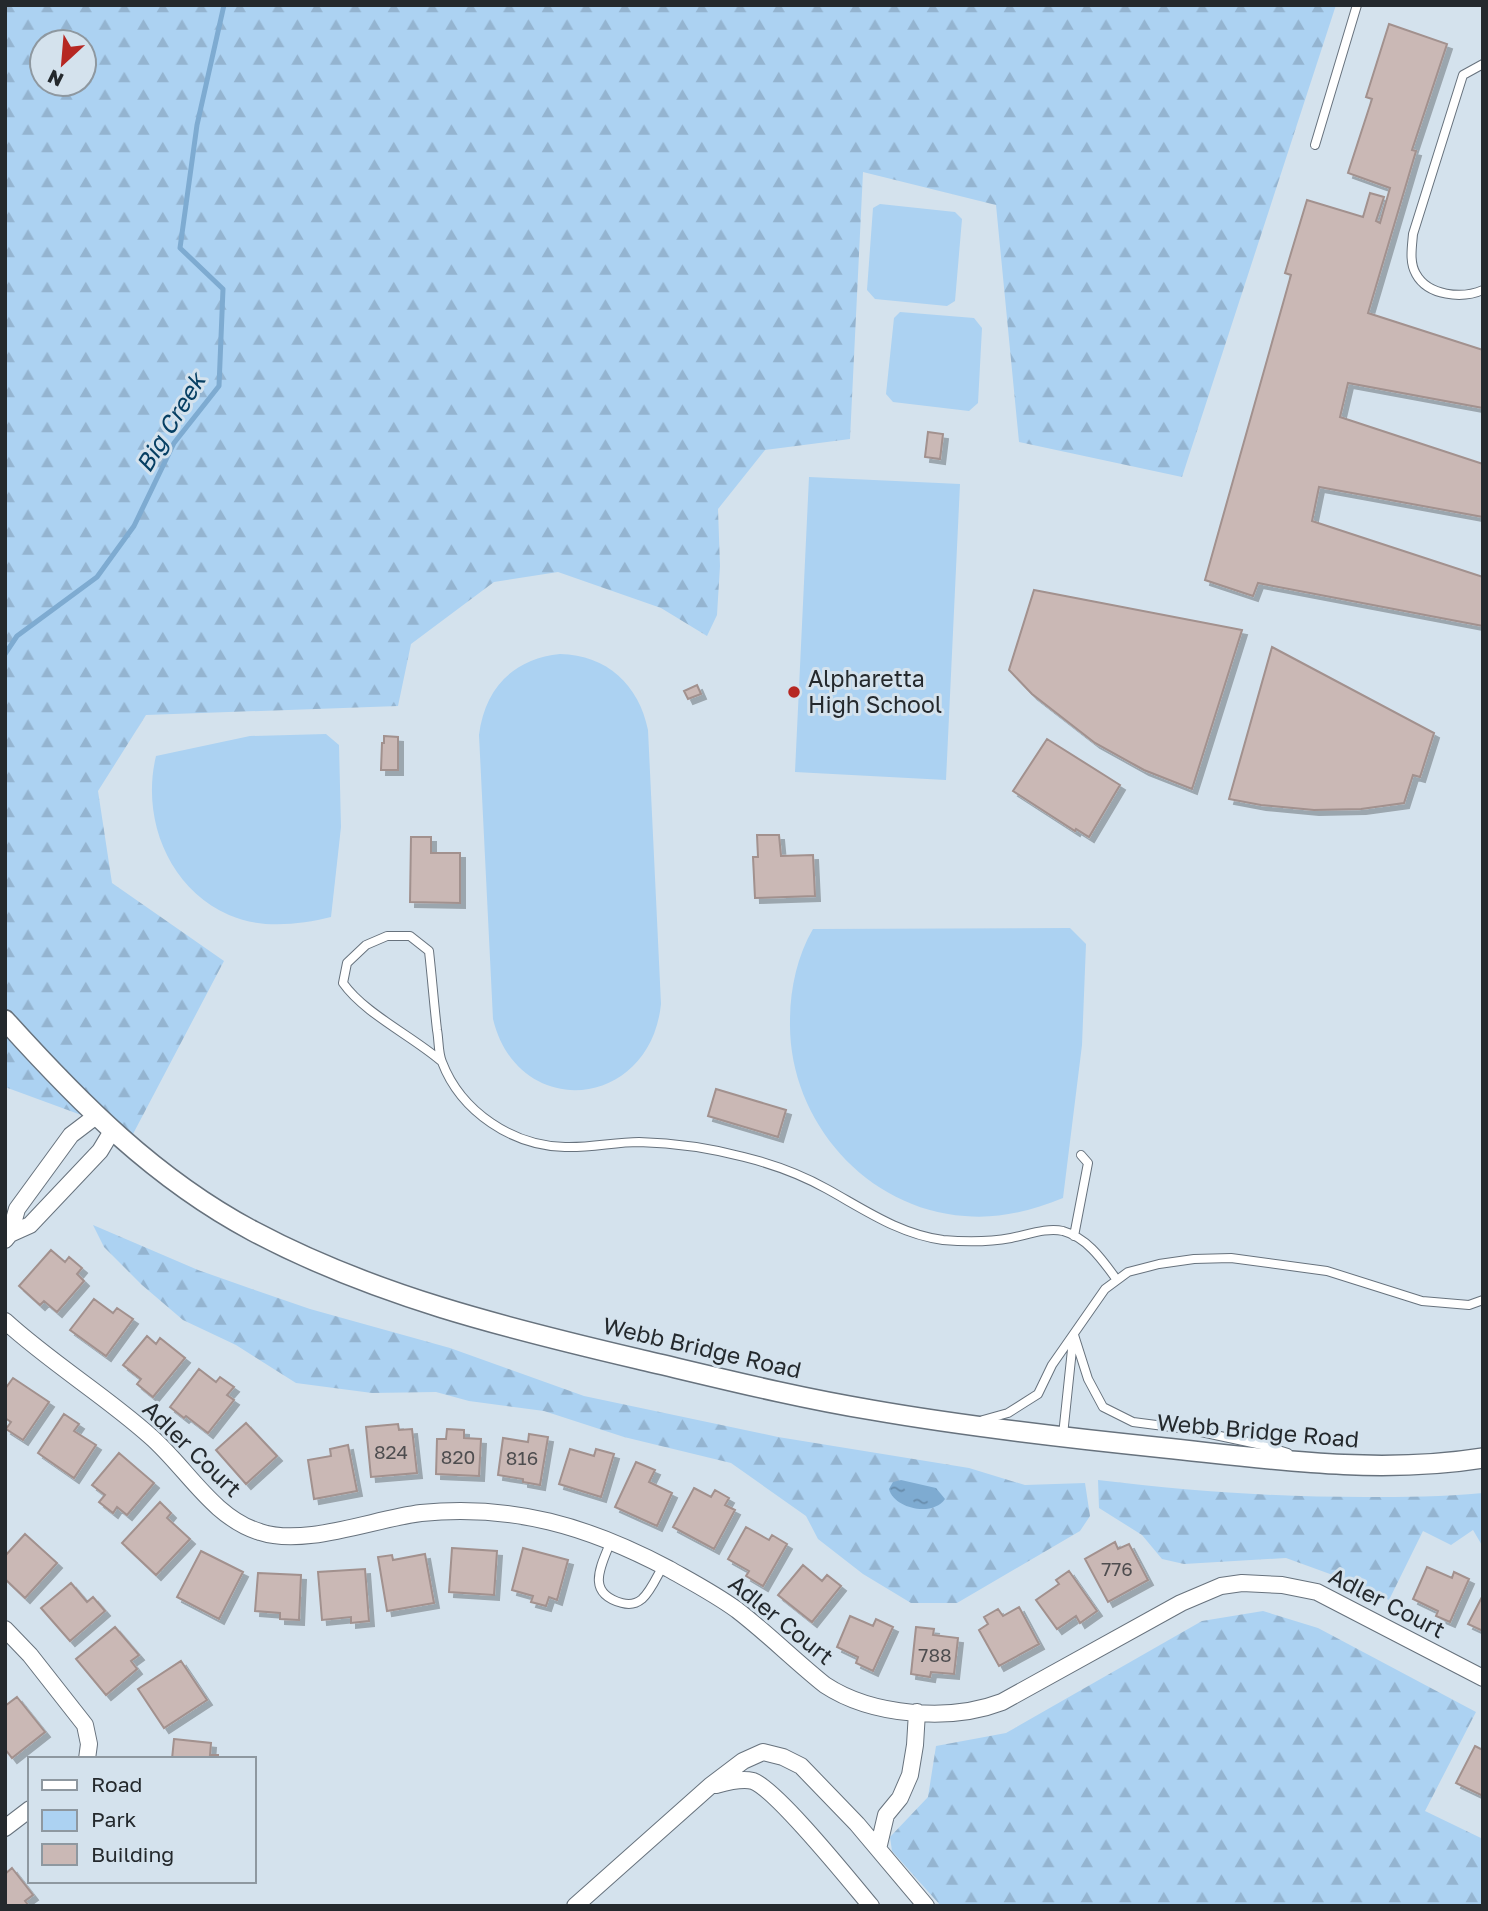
<svg xmlns="http://www.w3.org/2000/svg" width="1488" height="1911" font-family="'Golos Text',sans-serif">
	<defs>
		<pattern id="forest-firs" width="22" height="20" patternUnits="userSpaceOnUse" patternTransform="scale(1.75)"><rect width="22" height="20" fill="#acd2f2"/><path d="M5 1l3.5 6h-7zM16 11l3.5 6h-7z" fill="#94b4d0"/></pattern>
		<pattern id="water-ripples" width="26" height="14" patternUnits="userSpaceOnUse" patternTransform="scale(1.75)"><rect width="26" height="14" fill="#7eabd1"/><path d="M2 4q2-2 4 0t4 0M15 11q2-2 4 0t4 0" fill="none" stroke="#678baa"/></pattern>
		<filter id="shadow"><feDropShadow dx="5" dy="5" stdDeviation="0" flood-color="#0004"/></filter>
	</defs>
	<rect width="100%" height="100%" fill="#d4e2ed"/>
	<!-- green -->
	<path fill="#acd2f2" d="M 880,204 L 955,212 L 962,219 L 955,301 L 947,306 L 875,299 L 867,290 L 873,208 Z
		M 900,312 L 974,318 L 982,328 L 978,403 L 969,411 L 893,402 L 886,394 L 894,318 Z
		M 809,477 L 960,484 L 946,780 L 795,772 Z
		M 560,654 C 607,655 639,685 648,730 L 661,1004 C 650,1110 518,1122 493,1019 L 479,735 C 485,688 513,659 560,654 Z
		M 326,734 L 339,745 L 341,827 L 331,917 C 298,925 261,929 229,915 C 168,888 141,818 156,756 L 250,736 Z
		M 1070,928 L 1086,944 L 1082,1045 L 1063,1198 C 1031,1211 999,1219 965,1216 C 865,1209 788,1119 790,1021 C 790,990 797,956 813,929 Z"/>
	<!-- forest -->
	<path fill="url(#forest-firs)" fill-rule="evenodd" d="M 5,5 L 1336,5 L 1182,477 L 1019,442 L 996,205 L 863,172 L 850,439 L 765,450 L 718,509 L 720,566 L 717,615 L 707,636 L 661,608 L 558,572 L 494,582 L 411,644 L 398,706 L 146,715 L 98,791 L 112,883 L 224,961 L 133,1134 L 5,1087 ZM 42,42 L 84,42 L 84,84 L 42,84 Z
		M 93,1225 L 198,1270 L 249,1288 L 310,1309 L 450,1348 L 584,1396 L 778,1437 L 969,1468 L 1025,1485 L 1085,1483 L 1090,1516 L 1080,1531 L 957,1603 L 911,1603 L 863,1574 L 818,1539 L 806,1516 L 731,1463 L 624,1437 L 544,1411 L 469,1401 L 436,1392 L 372,1393 L 296,1383 L 236,1345 L 183,1320 L 142,1285 L 104,1247 Z
		M 1098,1480 C 1189,1491 1274,1497 1365,1497 C 1405,1497 1443,1497 1483,1493 L 1483,1547 L 1473,1530 L 1451,1545 L 1423,1531 L 1389,1600 L 1330,1574 L 1286,1558 L 1184,1564 L 1162,1559 L 1142,1535 L 1099,1508 Z
		M 1263,1611 L 1318,1628 L 1476,1712 L 1425,1811 L 1483,1839 L 1483,1906 L 941,1906 L 892,1851 L 890,1837 L 928,1797 L 936,1746 L 1006,1733 L 1202,1621 Z"/>
	<!-- water -->
	<path fill="url(#water-ripples)" d="M 901,1480 L 936,1488 L 945,1499 C 933,1517 894,1509 889,1489 L 893,1482 Z"/>
	<g fill="none" stroke-linecap="round" stroke-linejoin="round">
		<!-- stream -->
		<path stroke="#7eabd1" stroke-width="5" d="M 5,654 L 17,636 L 97,577 L 134,526 L 174,443 L 219,386 L 223,289 L 180,248 L 197,125 L 224,5"/>
	</g>
	<!-- building -->
	<path fill="#cab8b5" stroke="#a2918e" stroke-width="2" filter="url(#shadow)" d="M 1389,24 L 1447,44 L 1412,150 L 1416,151 L 1368,313 L 1483,350 L 1483,408 L 1348,383 L 1340,417 L 1483,464 L 1483,517 L 1319,487 L 1312,521 L 1483,577 L 1483,626 L 1258,583 L 1253,596 L 1205,580 L 1291,275 L 1285,273 L 1307,200 L 1363,217 L 1370,193 L 1384,197 L 1376,221 L 1380,223 L 1390,188 L 1348,173 L 1372,99 L 1366,97 Z
		M 928,432 L 943,434 L 940,459 L 925,457 Z
		M 1034,590 L 1242,630 L 1192,789 L 1144,770 L 1095,743 L 1032,694 L 1009,670 Z
		M 1272,647 L 1434,733 L 1420,777 L 1413,775 L 1404,803 L 1361,809 L 1314,810 L 1261,805 L 1229,799 Z
		M 697,685 L 701,694 L 688,699 L 684,691 Z
		M 384,736 L 398,737 L 398,770 L 381,770 L 382,743 L 384,743 Z
		M 1047,739 L 1120,785 L 1089,837 L 1076,829 L 1075,831 L 1013,791 Z
		M 757,835 L 779,835 L 781,856 L 813,855 L 815,896 L 755,898 L 753,857 L 758,857 Z
		M 411,837 L 431,837 L 431,853 L 460,853 L 460,903 L 410,902 Z
		M 716,1089 L 786,1110 L 778,1137 L 708,1116 Z
		M 51,1250 L 65,1262 L 69,1257 L 82,1268 L 77,1274 L 84,1281 L 57,1312 L 44,1301 L 40,1305 L 19,1286 Z
		M 94,1299 L 113,1313 L 117,1308 L 133,1319 L 106,1356 L 70,1330 Z
		M 147,1336 L 156,1344 L 160,1338 L 185,1358 L 153,1397 L 137,1384 L 141,1379 L 123,1365 Z
		M 199,1369 L 216,1382 L 220,1377 L 234,1387 L 227,1395 L 234,1400 L 208,1433 L 186,1416 L 184,1418 L 170,1407 Z
		M 13,1378 L 49,1402 L 23,1440 L 6,1429 L 11,1422 L 5,1418 L 5,1389 Z
		M 64,1414 L 79,1424 L 74,1431 L 96,1445 L 74,1478 L 38,1453 Z
		M 246,1423 L 277,1456 L 246,1484 L 216,1450 Z
		M 398,1424 L 399,1430 L 412,1429 L 417,1473 L 371,1477 L 366,1427 Z
		M 447,1429 L 464,1430 L 464,1438 L 481,1439 L 479,1476 L 436,1474 L 437,1439 L 446,1439 Z
		M 529,1434 L 548,1437 L 540,1485 L 523,1482 L 523,1479 L 498,1475 L 503,1438 L 528,1442 Z
		M 348,1445 L 357,1491 L 314,1499 L 308,1460 L 331,1456 L 330,1449 Z
		M 570,1449 L 594,1456 L 596,1449 L 614,1454 L 601,1497 L 559,1484 Z
		M 119,1453 L 154,1483 L 127,1515 L 117,1507 L 113,1513 L 99,1502 L 105,1495 L 92,1485 Z
		M 636,1462 L 655,1470 L 649,1482 L 672,1493 L 657,1526 L 615,1507 Z
		M 694,1488 L 711,1497 L 715,1490 L 729,1498 L 725,1505 L 735,1510 L 714,1549 L 673,1527 Z
		M 160,1502 L 171,1513 L 167,1518 L 190,1539 L 156,1575 L 122,1543 Z
		M 746,1527 L 769,1540 L 772,1535 L 787,1544 L 763,1586 L 746,1576 L 749,1571 L 728,1559 Z
		M 25,1534 L 57,1563 L 25,1598 L 5,1579 L 5,1556 Z
		M 1115,1542 L 1118,1549 L 1129,1544 L 1148,1580 L 1108,1602 L 1085,1559 Z
		M 452,1548 L 497,1551 L 494,1595 L 449,1592 Z
		M 523,1548 L 568,1560 L 557,1600 L 549,1597 L 546,1606 L 531,1602 L 533,1596 L 512,1590 Z
		M 201,1551 L 243,1572 L 219,1619 L 177,1597 Z
		M 425,1554 L 434,1603 L 387,1611 L 378,1557 L 392,1555 L 393,1560 Z
		M 803,1565 L 822,1581 L 827,1575 L 841,1586 L 812,1622 L 778,1595 Z
		M 1427,1567 L 1452,1578 L 1454,1572 L 1469,1579 L 1450,1622 L 1436,1616 L 1438,1611 L 1413,1599 Z
		M 365,1569 L 369,1621 L 351,1623 L 351,1617 L 322,1620 L 318,1572 Z
		M 1069,1571 L 1097,1611 L 1080,1623 L 1076,1616 L 1057,1629 L 1036,1600 L 1059,1584 L 1056,1580 Z
		M 258,1573 L 301,1575 L 299,1620 L 280,1619 L 280,1613 L 255,1611 Z
		M 71,1583 L 87,1602 L 93,1597 L 105,1611 L 70,1641 L 41,1608 Z
		M 1483,1595 L 1483,1631 L 1468,1624 Z
		M 1019,1607 L 1039,1644 L 999,1666 L 979,1630 L 988,1624 L 984,1617 L 998,1609 L 1003,1616 Z
		M 850,1616 L 873,1626 L 876,1619 L 893,1627 L 873,1671 L 856,1663 L 858,1657 L 837,1647 Z
		M 115,1627 L 139,1655 L 131,1661 L 137,1669 L 106,1695 L 76,1659 Z
		M 916,1627 L 934,1629 L 933,1635 L 958,1638 L 954,1674 L 931,1672 L 930,1677 L 911,1674 Z
		M 181,1661 L 207,1700 L 164,1728 L 138,1689 Z
		M 17,1697 L 45,1732 L 12,1758 L 5,1749 L 5,1706 Z
		M 174,1739 L 211,1743 L 210,1755 L 218,1755 L 218,1759 L 172,1759 Z
		M 1475,1746 L 1483,1750 L 1483,1796 L 1456,1783 Z
		M 12,1868 L 33,1895 L 25,1901 L 29,1906 L 5,1906 L 5,1874 Z"/>
	<g fill="none" stroke-linecap="round" stroke-linejoin="round">
		<defs>
			<path id="service" d="M 1483,64 L 1463,75 L 1413,234 C 1412,247 1409,262 1416,274 C 1428,296 1462,299 1483,290
				M 1315,145 L 1357,5
				M 441,1061 C 412,1036 364,1013 343,983 L 347,963 L 366,945 L 387,936 L 410,936 L 429,951 C 432,978 434,1004 437,1030 C 439,1040 438,1053 442,1062 C 461,1112 513,1146 565,1147 C 590,1148 615,1142 639,1142 C 673,1143 710,1148 744,1157 C 772,1164 802,1175 827,1189 C 865,1210 899,1234 943,1240 C 966,1242 989,1242 1011,1238 C 1027,1235 1047,1227 1063,1231 C 1088,1238 1103,1261 1117,1280
				M 1074,1236 L 1088,1163 L 1081,1155
				M 1074,1335 L 1088,1379 L 1103,1407 L 1133,1422 L 1187,1429 L 1262,1445 L 1288,1453
				M 983,1420 L 1008,1413 L 1038,1394 L 1052,1365 L 1105,1289 L 1128,1272 L 1159,1264 L 1194,1259 L 1231,1258 L 1327,1271 L 1422,1301 L 1469,1305 L 1483,1300
				M 1063,1435 L 1073,1340
				M 611,1541 C 601,1566 585,1593 622,1603 C 629,1605 636,1604 642,1599 C 651,1591 657,1576 663,1566"/>
			<path id="minor" d="M 10,1234 L 30,1225 L 100,1151 L 112,1131
				M 5,1240 L 10,1234 L 17,1209 L 71,1135 L 96,1116
				M 5,1321 C 51,1363 104,1395 150,1436 C 186,1467 213,1518 260,1532 C 305,1547 373,1519 421,1513 C 513,1504 588,1526 669,1569 C 692,1582 715,1594 737,1610 C 767,1633 795,1661 825,1685 C 872,1716 950,1722 1002,1702 L 1181,1603 L 1221,1586 L 1242,1583 L 1282,1585 L 1317,1592 L 1483,1678
				M 5,1629 L 30,1655 L 85,1725 L 89,1744 L 87,1759
				M 716,1785 C 727,1782 741,1778 753,1781 C 777,1790 850,1881 871,1906
				M 5,1828 L 30,1809
				M 878,1849 L 886,1815 L 900,1798 L 910,1775 L 915,1745 L 917,1712
				M 575,1906 L 710,1786 L 743,1761 L 763,1752 L 783,1757 L 801,1766 L 857,1824 L 926,1906"/>
			<path id="tertiary" d="M 5,1020 C 79,1102 155,1179 253,1231 C 373,1295 506,1328 638,1359 C 715,1377 793,1397 872,1410 C 969,1427 1067,1438 1165,1448 C 1270,1459 1377,1475 1483,1458"/>
		</defs>
		<!-- service casing -->
		<use href="#service" stroke="#67727d" stroke-width="10"/>
		<!-- minor casing -->
		<use href="#minor" stroke="#67727d" stroke-width="18"/>
		<!-- tertiary casing -->
		<use href="#tertiary" stroke="#67727d" stroke-width="22"/>
		<!-- service -->
		<use href="#service" stroke="#fff" stroke-width="8"/>
		<!-- minor -->
		<use href="#minor" stroke="#fff" stroke-width="16"/>
		<!-- tertiary -->
		<use href="#tertiary" stroke="#fff" stroke-width="19"/>
	</g>
	<!-- markers -->
	<circle fill="#b62722" stroke="#d4e2ed" stroke-width="2.5" cx="794" cy="692" r="7"/>
	<g text-anchor="middle" stroke-width="6" stroke-linejoin="round" paint-order="stroke">
		<!-- number labels -->
		<g font-size="19" fill="#4e4d4f">
			<text x="391" y="1459">824</text>
			<text x="458" y="1464">820</text>
			<text x="522" y="1465">816</text>
			<text x="1117" y="1576">776</text>
			<text x="935" y="1662">788</text>
		</g>
		<!-- poi labels -->
		<g font-size="23" fill="#24292d" stroke="#d4e2ed" text-anchor="start">
			<text x="808" y="687">Alpharetta<tspan x="808" dy="26">High School</tspan></text>
		</g>
		<!-- street labels -->
		<g font-size="23" fill="#24292d" stroke="#d4e2ed">
			<text transform="translate(702 1348) rotate(13)" y="8">Webb Bridge Road</text>
			<text transform="translate(1258 1431) rotate(5)" y="8">Webb Bridge Road</text>
			<text transform="translate(192 1449) rotate(44)" y="8">Adler Court</text>
			<text transform="translate(1387 1603) rotate(27)" y="8">Adler Court</text>
			<text transform="translate(781 1620) rotate(39)" y="8">Adler Court</text>
		</g>
		<!-- water labels -->
		<g font-size="24" font-style="italic" fill="#063f63" stroke="#d4e2ed">
			<text transform="translate(171 423) rotate(-59)" y="8">Big Creek</text>
		</g>
	</g>
	<!-- border -->
	<rect width="1488" height="1911" fill="none" stroke="#24292d" stroke-width="14"/>
	<!-- legend -->
	<rect x="28" y="1757" width="228" height="126" fill="#d4e2ed" stroke="#8e98a0" stroke-width="2"/>
	<rect x="42" y="1780" width="35" height="10" fill="#ffffff" stroke="#8e98a0" stroke-width="2"/>
	<text x="91" y="1792" font-size="21" fill="#24292d">Road</text>
	<rect x="42" y="1810" width="35" height="21" fill="#acd2f2" stroke="#8e98a0" stroke-width="2"/>
	<text x="91" y="1827" font-size="21" fill="#24292d">Park</text>
	<rect x="42" y="1844" width="35" height="21" fill="#cab8b5" stroke="#8e98a0" stroke-width="2"/>
	<text x="91" y="1862" font-size="21" fill="#24292d">Building</text>
	<!-- north arrow -->
	<g transform="translate(63 63) rotate(206)"><circle r="33" fill="#d4e2ed" stroke="#8e98a0" stroke-width="2"/>
	<path d="M0-5L12 26L0 18L-12 26Z" fill="#b62722"/>
	<text y="-10" font-size="19" font-weight="bold" text-anchor="middle" fill="#24292d">N</text>
	</g>
</svg>
